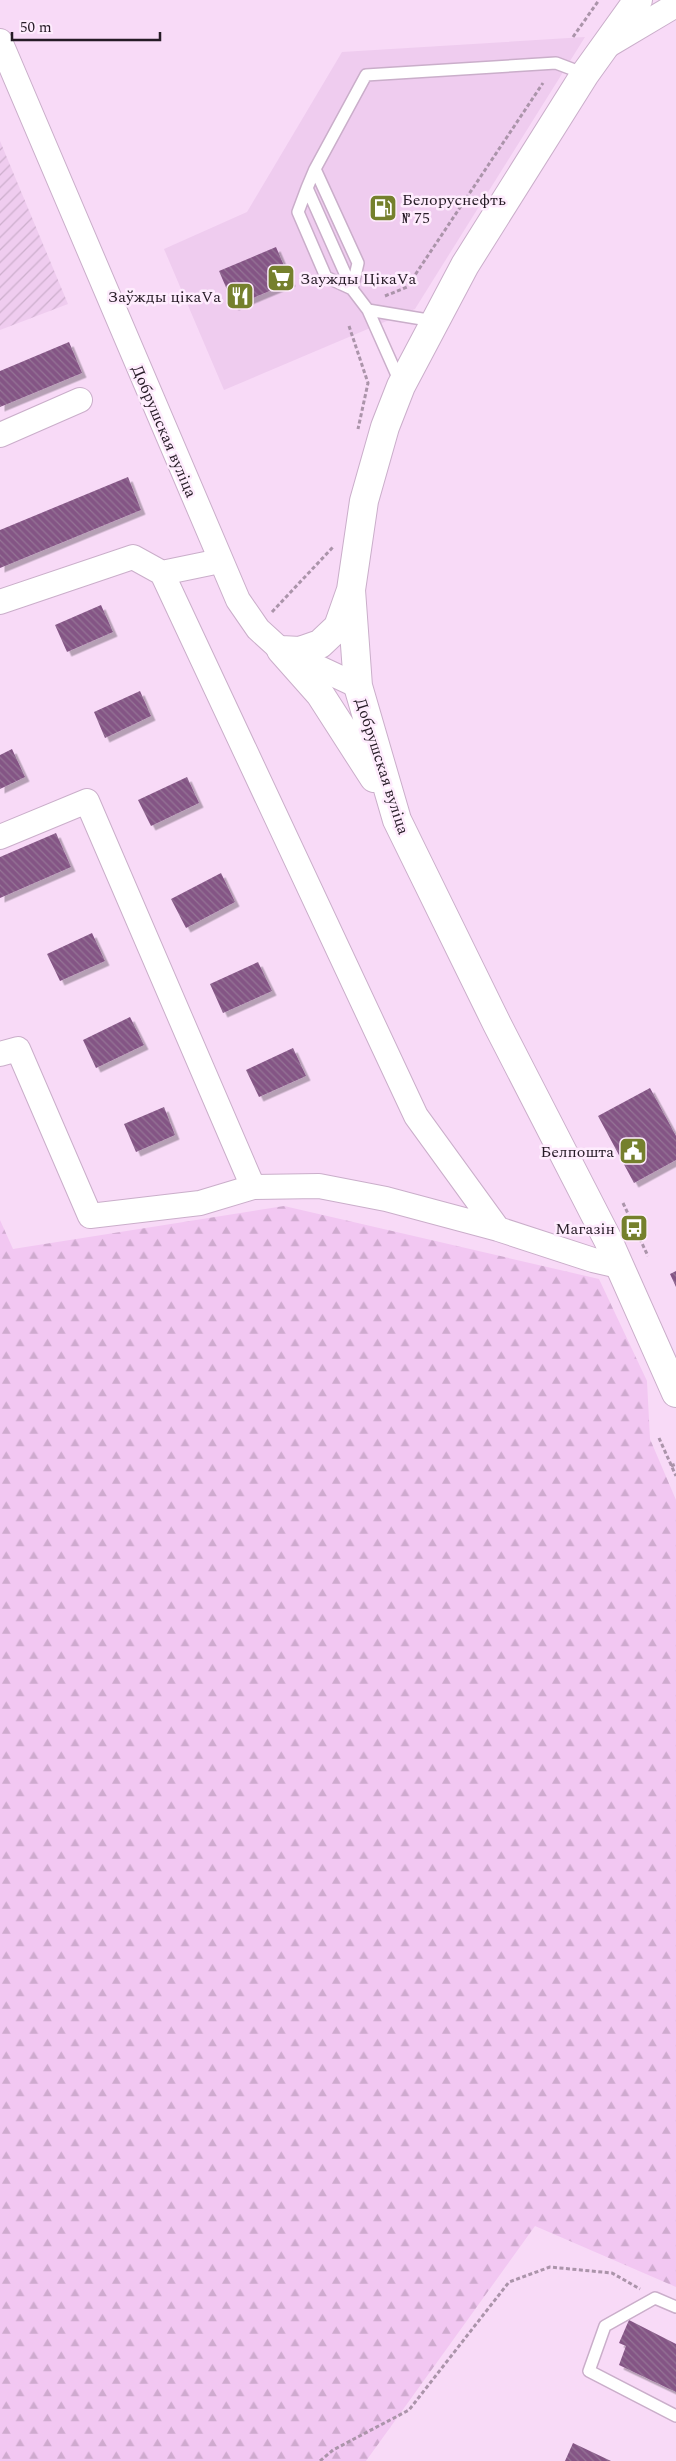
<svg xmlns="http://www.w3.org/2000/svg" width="676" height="2461" font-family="Spectral,serif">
	<defs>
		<pattern id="industrial-furrows" width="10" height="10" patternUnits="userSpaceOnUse" patternTransform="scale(1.25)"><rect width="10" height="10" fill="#efccef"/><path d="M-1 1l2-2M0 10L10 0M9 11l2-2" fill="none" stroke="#cdafcd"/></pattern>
		<pattern id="forest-firs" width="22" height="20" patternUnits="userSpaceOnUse" patternTransform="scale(1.25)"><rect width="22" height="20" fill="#f2c7f2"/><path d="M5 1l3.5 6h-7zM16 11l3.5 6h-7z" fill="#cfaacf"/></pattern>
		<pattern id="building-back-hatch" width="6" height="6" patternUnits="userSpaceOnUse" patternTransform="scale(1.25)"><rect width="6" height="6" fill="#845585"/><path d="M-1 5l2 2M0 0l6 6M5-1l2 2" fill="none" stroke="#957496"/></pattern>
		<filter id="shadow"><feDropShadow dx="4.5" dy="4.5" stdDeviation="0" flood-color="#0004"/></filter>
	</defs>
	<rect width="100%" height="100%" fill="#f8daf7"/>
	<!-- built -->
	<path fill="#efccef" d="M 585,37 L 415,309 L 224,390 L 164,249 L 247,212 L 342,52 Z"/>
	<!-- industrial -->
	<path fill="url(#industrial-furrows)" d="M 0,141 L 68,304 L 0,330 Z"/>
	<!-- forest -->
	<path fill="url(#forest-firs)" d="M 284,1206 L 599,1279 L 647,1381 L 650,1439 L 676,1500 L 676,2287 L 535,2226 L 366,2461 L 0,2461 L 0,1220 L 13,1249 Z"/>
	<!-- building -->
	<path fill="url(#building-back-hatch)" filter="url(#shadow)" d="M 276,247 L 291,282 L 234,306 L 219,271 Z
		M 69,342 L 82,373 L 0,407 L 0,371 Z
		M 128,477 L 141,510 L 0,568 L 0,530 Z
		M 101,605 L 113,632 L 67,652 L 55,625 Z
		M 140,691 L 151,716 L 105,738 L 94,712 Z
		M 12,749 L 25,777 L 0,789 L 0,755 Z
		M 187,777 L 199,803 L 151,826 L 138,800 Z
		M 56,833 L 71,867 L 0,898 L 0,857 Z
		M 221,873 L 235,902 L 186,928 L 171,899 Z
		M 92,933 L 105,961 L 60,981 L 47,954 Z
		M 258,962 L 272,991 L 223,1013 L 210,984 Z
		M 130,1017 L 144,1045 L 96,1068 L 83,1040 Z
		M 293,1048 L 306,1076 L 259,1097 L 246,1070 Z
		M 650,1088 L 676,1136 L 676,1160 L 634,1183 L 598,1116 Z
		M 164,1107 L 175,1135 L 136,1152 L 124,1124 Z
		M 676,1271 L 676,1287 L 670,1274 Z
		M 629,2320 L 676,2344 L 676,2392 L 619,2365 L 626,2346 L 619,2343 Z
		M 573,2443 L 611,2461 L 565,2461 Z"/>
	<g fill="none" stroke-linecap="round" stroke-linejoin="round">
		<defs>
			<path id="service" d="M 307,188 L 298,212 L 326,277 L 352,289 L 358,263 L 315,169
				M 368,310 L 434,321
				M 400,382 L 368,310 L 352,289 L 307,188 L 315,169 L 366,75 L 556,63 L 585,74
				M 676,2307 L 655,2298 L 605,2326 L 589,2371 L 676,2416"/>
			<path id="minor" d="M 0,41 L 238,600 L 258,629 L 281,650 L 358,686
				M 607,46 L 676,5
				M 0,435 L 80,400
				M 162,573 L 416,1116 L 498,1229
				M 0,602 L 133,557 L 162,573 L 220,561
				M 0,837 L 87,801 L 253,1187
				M 0,1054 L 18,1049 L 90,1216 L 200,1203 L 253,1187 L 319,1186 L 386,1199 L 498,1229 L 593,1260 L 619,1266"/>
			<path id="primary" d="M 351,590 L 358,686 L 397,820 L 497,1024 L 608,1240 L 676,1393
				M 281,650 L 300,651 L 320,644 L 338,627 L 351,590 L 364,501 L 385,427 L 401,386 L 465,265 L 585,74 L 638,0
				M 281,650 L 320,694 L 374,778"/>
		</defs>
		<!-- service casing -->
		<use href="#service" stroke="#caaeca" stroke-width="14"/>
		<!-- minor casing -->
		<use href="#minor" stroke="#caaeca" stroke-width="26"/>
		<!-- primary casing -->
		<use href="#primary" stroke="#caaeca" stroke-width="30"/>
		<!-- path -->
		<path stroke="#ab94aa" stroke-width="3" stroke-dasharray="4 2.5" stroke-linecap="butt" d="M 573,37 L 599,0
			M 385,296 L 407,287 L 543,83
			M 349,326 L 368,383 L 358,429
			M 272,612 L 333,547
			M 623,1203 L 648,1256
			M 659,1438 L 676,1476
			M 671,1466 L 676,1464
			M 320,2461 L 333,2450 L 409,2410 L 509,2282 L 550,2267 L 612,2273 L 640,2289"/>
		<!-- service -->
		<use href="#service" stroke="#fff" stroke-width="11"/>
		<!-- minor -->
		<use href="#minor" stroke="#fff" stroke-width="24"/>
		<!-- primary -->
		<use href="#primary" stroke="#fff" stroke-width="28"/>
	</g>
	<!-- icons -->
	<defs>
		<symbol id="fuel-square" viewBox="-11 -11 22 22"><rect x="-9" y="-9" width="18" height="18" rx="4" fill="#75802d" stroke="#feecfd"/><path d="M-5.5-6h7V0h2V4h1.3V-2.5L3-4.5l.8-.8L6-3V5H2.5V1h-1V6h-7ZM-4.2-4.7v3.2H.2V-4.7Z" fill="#fff"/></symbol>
		<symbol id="supermarket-square" viewBox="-11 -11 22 22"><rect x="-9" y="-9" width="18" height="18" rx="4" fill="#75802d" stroke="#feecfd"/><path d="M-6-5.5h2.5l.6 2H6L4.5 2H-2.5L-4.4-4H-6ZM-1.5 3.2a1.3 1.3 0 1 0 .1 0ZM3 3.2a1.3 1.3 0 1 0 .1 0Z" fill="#fff"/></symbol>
		<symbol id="restaurant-square" viewBox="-11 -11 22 22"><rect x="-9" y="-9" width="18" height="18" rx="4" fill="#75802d" stroke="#feecfd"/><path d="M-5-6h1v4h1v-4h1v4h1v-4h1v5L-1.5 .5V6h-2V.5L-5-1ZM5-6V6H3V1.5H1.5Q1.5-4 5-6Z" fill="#fff"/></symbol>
		<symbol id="civic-square" viewBox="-11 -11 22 22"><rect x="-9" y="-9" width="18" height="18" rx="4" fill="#75802d" stroke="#feecfd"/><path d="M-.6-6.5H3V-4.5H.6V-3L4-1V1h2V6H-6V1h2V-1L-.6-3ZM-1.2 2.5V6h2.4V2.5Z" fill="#fff"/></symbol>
		<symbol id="bus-square" viewBox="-11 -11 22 22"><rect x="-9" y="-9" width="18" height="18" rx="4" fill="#75802d" stroke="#feecfd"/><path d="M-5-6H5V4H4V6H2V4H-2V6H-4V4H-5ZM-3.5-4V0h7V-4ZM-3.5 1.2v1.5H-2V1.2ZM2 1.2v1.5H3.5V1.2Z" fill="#fff"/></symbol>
	</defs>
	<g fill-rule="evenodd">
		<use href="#fuel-square" x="367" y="192" width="32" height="32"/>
		<use href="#supermarket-square" x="265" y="262" width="32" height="32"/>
		<use href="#restaurant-square" x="224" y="280" width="32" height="32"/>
		<use href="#civic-square" x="617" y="1135" width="32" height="32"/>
		<use href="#bus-square" x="618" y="1212" width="32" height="32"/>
	</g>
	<g text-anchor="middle" stroke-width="5" stroke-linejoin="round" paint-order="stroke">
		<!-- poi labels -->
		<g font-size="16" fill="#261b26" stroke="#feecfd" text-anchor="end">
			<text x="402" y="205" text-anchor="start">Белоруснефть<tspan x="402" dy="18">№ 75</tspan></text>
			<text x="300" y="284" text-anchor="start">Заужды ЦікаVа</text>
			<text x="221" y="302">Заўжды цікаVа</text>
			<text x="614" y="1157">Белпошта</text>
			<text x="615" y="1234">Магазін</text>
		</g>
		<!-- street labels -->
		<g font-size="16" fill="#261b26" stroke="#feecfd">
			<text transform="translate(165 431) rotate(67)" y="6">Добрушская вуліца</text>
			<text transform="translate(383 766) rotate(72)" y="6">Добрушская вуліца</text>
		</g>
	</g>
	<!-- scale -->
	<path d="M12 32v8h148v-8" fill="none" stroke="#261b26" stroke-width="2.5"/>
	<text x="20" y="32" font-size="15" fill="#261b26" stroke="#feecfd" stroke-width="4" paint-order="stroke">50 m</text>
</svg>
